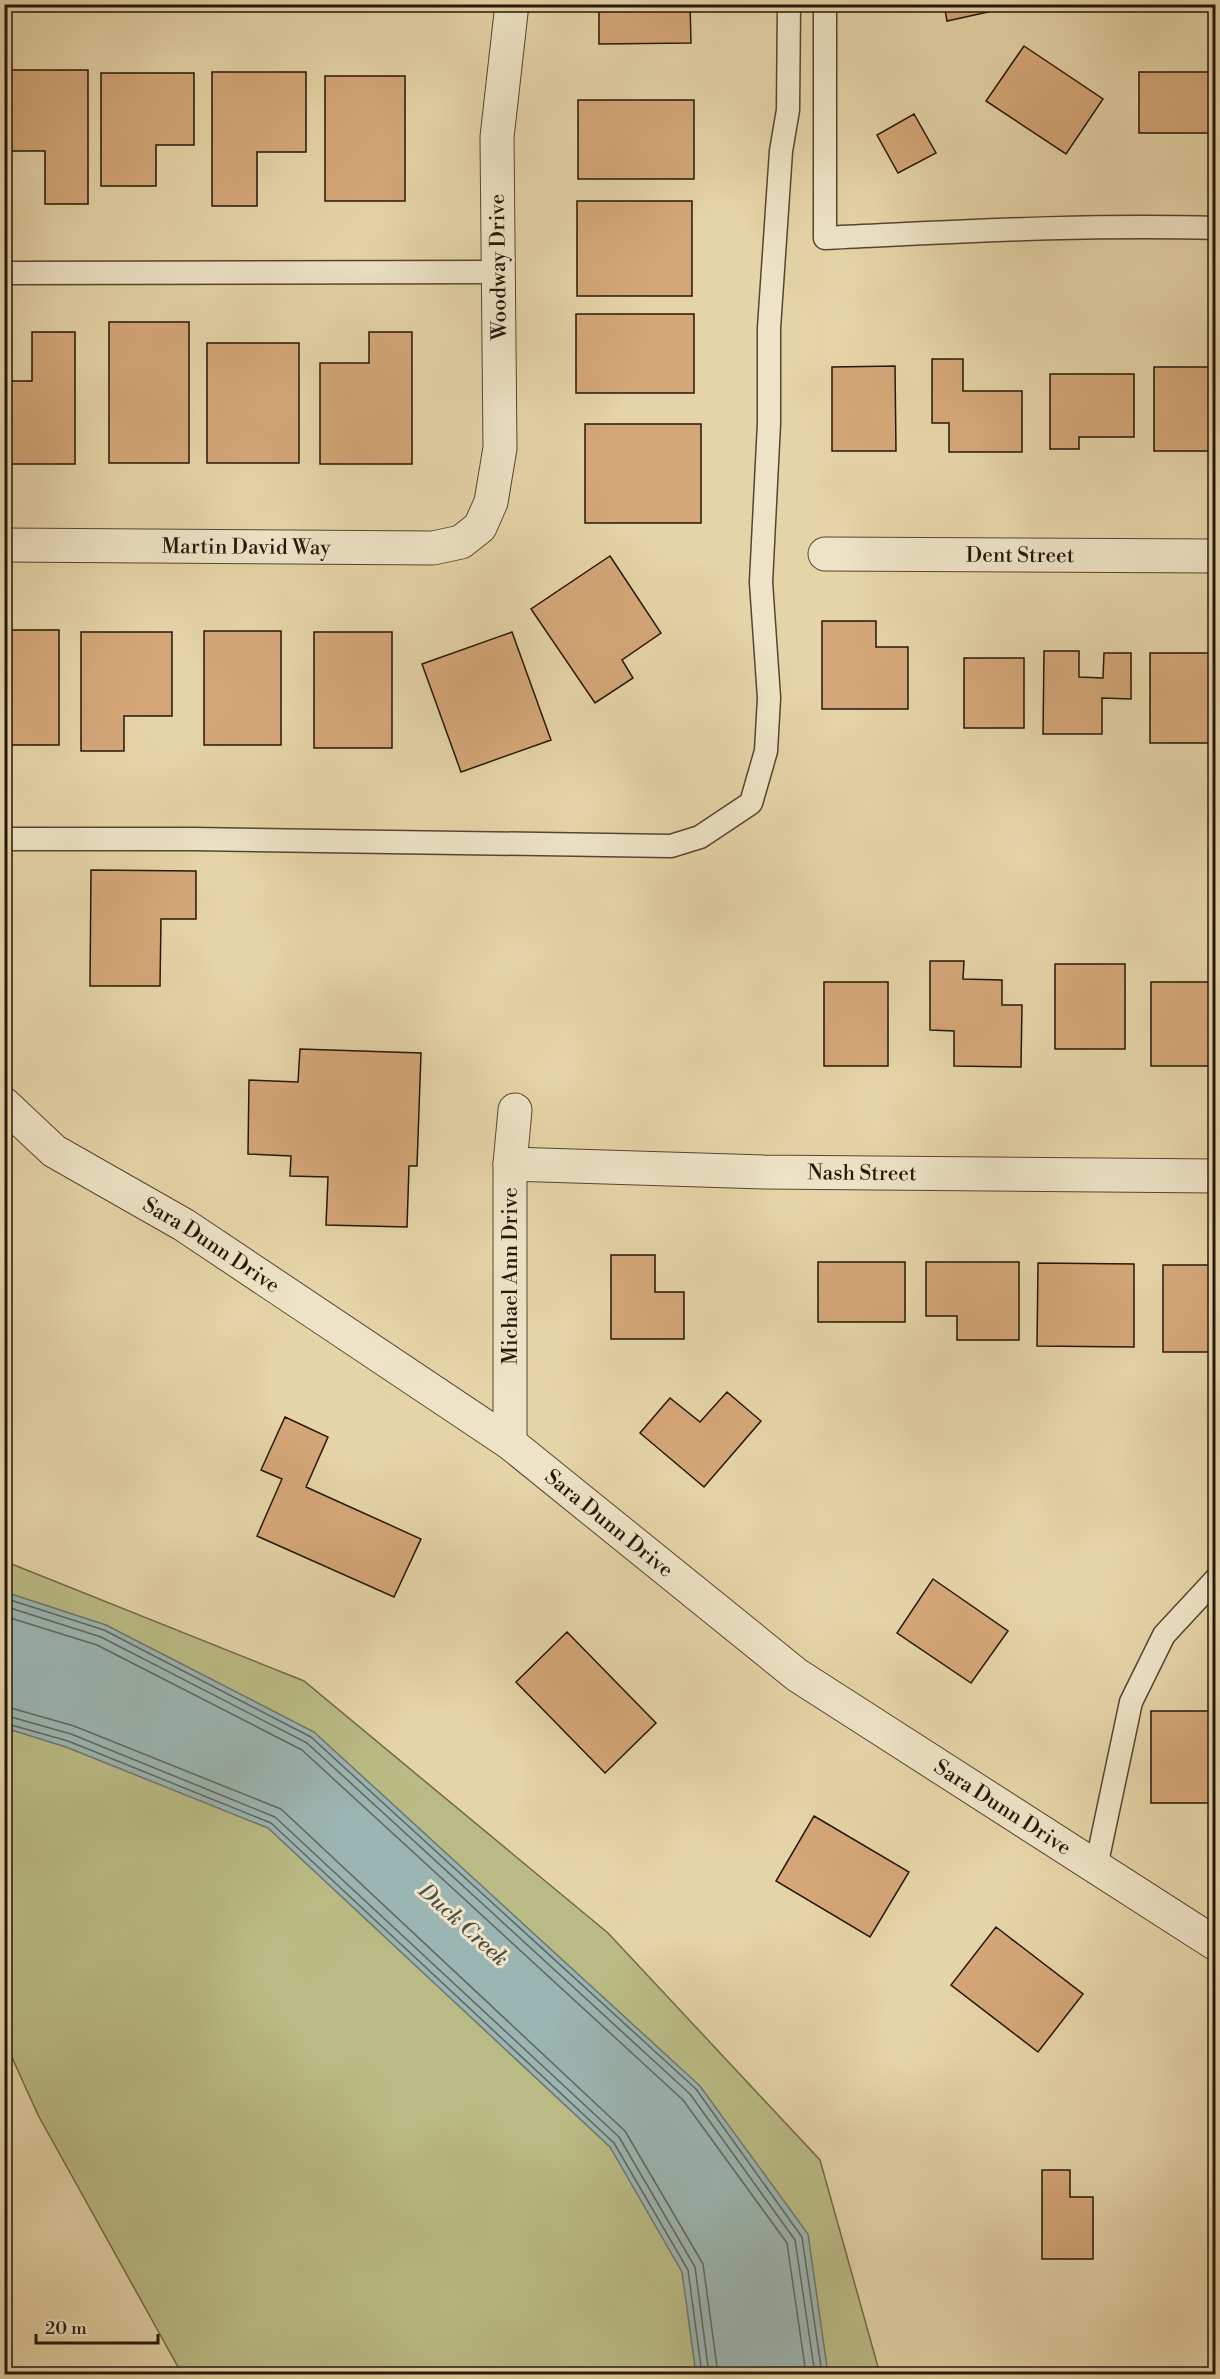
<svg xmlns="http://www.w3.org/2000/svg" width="1220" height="2379" font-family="'Libre Bodoni',serif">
	<rect width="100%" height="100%" fill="#e5d4a7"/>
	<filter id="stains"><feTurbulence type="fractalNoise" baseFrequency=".00333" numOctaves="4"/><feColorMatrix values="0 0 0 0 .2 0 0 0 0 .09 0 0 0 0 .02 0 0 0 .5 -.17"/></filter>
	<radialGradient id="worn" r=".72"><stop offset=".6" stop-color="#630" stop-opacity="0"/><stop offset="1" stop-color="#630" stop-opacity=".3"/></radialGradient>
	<!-- green -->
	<path fill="#babb84" stroke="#706947" stroke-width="1.5" d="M 4,1561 L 304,1681 L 608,1933 L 820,2160 L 880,2374 L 182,2374 L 38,2115 L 5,2042 Z"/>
	<!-- water -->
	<path fill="#9bb5b2" stroke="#6c766f" stroke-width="1.5" d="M 5,1592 L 106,1625 L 314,1732 L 700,2086 L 808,2234 L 828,2374 L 696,2374 L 682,2272 L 610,2147 L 268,1828 L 66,1747 L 5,1728 Z"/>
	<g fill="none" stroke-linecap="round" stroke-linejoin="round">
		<!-- shore -->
		<path stroke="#60665e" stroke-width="1.5" d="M 4,1598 L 104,1630 L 311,1737 L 696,2089 L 802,2237 L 822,2374
			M 4,1606 L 101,1637 L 307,1743 L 690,2094 L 795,2240 L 815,2374
			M 4,1616 L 97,1645 L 302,1750 L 683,2100 L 787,2243 L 806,2374
			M 4,1706 L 74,1726 L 281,1809 L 625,2131 L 703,2264 L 718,2374
			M 4,1715 L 71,1734 L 275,1817 L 619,2137 L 695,2267 L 709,2374
			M 4,1723 L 68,1741 L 271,1823 L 614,2143 L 688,2270 L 702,2374"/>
	</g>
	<!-- building -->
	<path fill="#d5a778" stroke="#25170a" stroke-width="1.5" d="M 599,4 L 690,4 L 691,43 L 599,44 Z
		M 944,4 L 1011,4 L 1011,7 L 947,21 Z
		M 1024,46 L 1103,99 L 1066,154 L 986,101 Z
		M 4,70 L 88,70 L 88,204 L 45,204 L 45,151 L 4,151 Z
		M 212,72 L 306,72 L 306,152 L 257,152 L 257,206 L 212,206 Z
		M 1139,72 L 1216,72 L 1216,133 L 1139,133 Z
		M 101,73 L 194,73 L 194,145 L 156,145 L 156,186 L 101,186 Z
		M 325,76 L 405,76 L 405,201 L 325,201 Z
		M 578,100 L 694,100 L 694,179 L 578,179 Z
		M 914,114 L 936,153 L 898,173 L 877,135 Z
		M 577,201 L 692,201 L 692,296 L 577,296 Z
		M 576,314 L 694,314 L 694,393 L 576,393 Z
		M 109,322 L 189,322 L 189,463 L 109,463 Z
		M 32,332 L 75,332 L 75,464 L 4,464 L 4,381 L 32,381 Z
		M 369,332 L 412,332 L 412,464 L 320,464 L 320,363 L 369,363 Z
		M 207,343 L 299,343 L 299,463 L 207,463 Z
		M 932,359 L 963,359 L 963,391 L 1022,391 L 1022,452 L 949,452 L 949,423 L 932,423 Z
		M 895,366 L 896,451 L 832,451 L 832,367 Z
		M 1154,367 L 1214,367 L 1214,451 L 1154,451 Z
		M 1050,374 L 1134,374 L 1134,437 L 1079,437 L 1079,449 L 1050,449 Z
		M 585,424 L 701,424 L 701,523 L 585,523 Z
		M 610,556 L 661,633 L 622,660 L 633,678 L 595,703 L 531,609 Z
		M 822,621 L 876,621 L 876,647 L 908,647 L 908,709 L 822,709 Z
		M 4,630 L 59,630 L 59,745 L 8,745 L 8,727 L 4,727 Z
		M 204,631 L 281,631 L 281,745 L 204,745 Z
		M 81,632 L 172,632 L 172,716 L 124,716 L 124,751 L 81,751 Z
		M 314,632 L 392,632 L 392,748 L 314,748 Z
		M 512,632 L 551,740 L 461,772 L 422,664 Z
		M 1044,651 L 1079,651 L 1079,677 L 1103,678 L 1104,653 L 1131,653 L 1131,699 L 1102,698 L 1102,734 L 1043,734 Z
		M 1150,653 L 1215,653 L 1216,743 L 1150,743 Z
		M 964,658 L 1024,658 L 1024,728 L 964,728 Z
		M 91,870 L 196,871 L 196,919 L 161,919 L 160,986 L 90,986 Z
		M 930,961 L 964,961 L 963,979 L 1002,980 L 1002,1005 L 1022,1005 L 1021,1067 L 954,1066 L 954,1031 L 930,1030 Z
		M 1055,964 L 1125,964 L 1125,1049 L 1055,1049 Z
		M 824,982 L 888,982 L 888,1066 L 824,1066 Z
		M 1151,982 L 1216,982 L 1216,1066 L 1151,1066 Z
		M 300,1049 L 421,1053 L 417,1166 L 409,1166 L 407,1227 L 326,1225 L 328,1177 L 290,1176 L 291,1156 L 248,1154 L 249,1080 L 298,1082 Z
		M 611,1255 L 655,1255 L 655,1292 L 684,1292 L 684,1339 L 611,1339 Z
		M 818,1262 L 905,1262 L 905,1322 L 818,1322 Z
		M 926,1262 L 1019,1262 L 1019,1340 L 957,1340 L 957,1316 L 926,1316 Z
		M 1038,1263 L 1134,1264 L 1134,1347 L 1037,1346 Z
		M 1163,1265 L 1216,1265 L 1216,1352 L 1163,1352 Z
		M 727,1392 L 761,1421 L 704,1487 L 640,1433 L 670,1398 L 700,1422 Z
		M 285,1417 L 328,1437 L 306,1487 L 421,1539 L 394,1597 L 257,1536 L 282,1479 L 261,1470 Z
		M 933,1579 L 1008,1631 L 971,1683 L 897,1633 Z
		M 567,1632 L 656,1723 L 605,1773 L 516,1682 Z
		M 1151,1711 L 1216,1711 L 1216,1803 L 1151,1803 Z
		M 814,1816 L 909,1872 L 870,1937 L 776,1881 Z
		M 996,1927 L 1083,1994 L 1038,2052 L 951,1985 Z
		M 1042,2170 L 1070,2170 L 1070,2197 L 1093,2197 L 1093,2259 L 1042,2259 Z"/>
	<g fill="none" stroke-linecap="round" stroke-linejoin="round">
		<defs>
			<path id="service" d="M 825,4 L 825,238 C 955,232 1085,224 1216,228
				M 4,273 L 498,272
				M 4,839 L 194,839 L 671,846 L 700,837 L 751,803 L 766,751 L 769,698 L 761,582 L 769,423 L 769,328 L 781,151 L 788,110 L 789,4
				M 1096,1867 L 1131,1702 L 1164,1635 L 1216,1579"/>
			<g id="minor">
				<path id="s1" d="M 4,545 L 433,548 L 461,542 L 480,527 L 491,502 L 500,448 L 497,137 L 512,4"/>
				<path id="s2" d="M 825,554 L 1216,556"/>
				<path id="s3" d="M 4,1104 L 54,1151 L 184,1225 L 510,1443 L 797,1675 L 1216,1944"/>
				<path id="s4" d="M 510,1164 L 764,1172 L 1216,1176"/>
				<path d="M 510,1443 L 510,1164 L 515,1110"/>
			</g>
		</defs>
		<!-- service casing -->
		<use href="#service" stroke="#554631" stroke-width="25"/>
		<!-- minor casing -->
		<use href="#minor" stroke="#554631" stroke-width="35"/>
		<!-- service -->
		<use href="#service" stroke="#eee3c6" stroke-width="22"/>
		<!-- minor -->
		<use href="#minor" stroke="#eee3c6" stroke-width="33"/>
	</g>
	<g text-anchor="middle" stroke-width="6" stroke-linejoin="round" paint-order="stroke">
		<!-- street labels -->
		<g font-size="21" fill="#25170a" stroke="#eee3c6">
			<text transform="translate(498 267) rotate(-91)" y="7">Woodway Drive</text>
			<text dy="7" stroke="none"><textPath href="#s1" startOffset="242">Martin David Way</textPath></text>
			<text dy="7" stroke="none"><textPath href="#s2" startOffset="195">Dent Street</textPath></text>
			<text dy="7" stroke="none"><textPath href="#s4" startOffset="352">Nash Street</textPath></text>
			<text dy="7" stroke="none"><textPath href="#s3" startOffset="252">Sara Dunn Drive</textPath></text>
			<text transform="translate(510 1276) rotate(-90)" y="7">Michael Ann Drive</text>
			<text dy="7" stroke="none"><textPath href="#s3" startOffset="738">Sara Dunn Drive</textPath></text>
			<text dy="7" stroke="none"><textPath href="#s3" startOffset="1224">Sara Dunn Drive</textPath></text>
		</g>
		<!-- water labels -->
		<g font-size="22" font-style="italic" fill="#4e4e45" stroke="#eee3c6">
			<text transform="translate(464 1924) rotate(42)" y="8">Duck Creek</text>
		</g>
	</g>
	<!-- margin -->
	<rect width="1220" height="2379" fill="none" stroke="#e5d4a7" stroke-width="24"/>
	<rect x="6" y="6" width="1208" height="2367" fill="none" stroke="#25170a" stroke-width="3"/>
	<rect x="12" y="12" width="1196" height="2355" fill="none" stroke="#25170a" stroke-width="1.5"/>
	<!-- scale -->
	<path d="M36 2334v9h122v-9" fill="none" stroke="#25170a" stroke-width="3"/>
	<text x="45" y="2334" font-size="18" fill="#25170a" stroke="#eee3c6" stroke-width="4.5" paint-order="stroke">20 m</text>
	<rect width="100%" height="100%" filter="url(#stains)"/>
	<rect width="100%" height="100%" fill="url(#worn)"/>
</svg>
